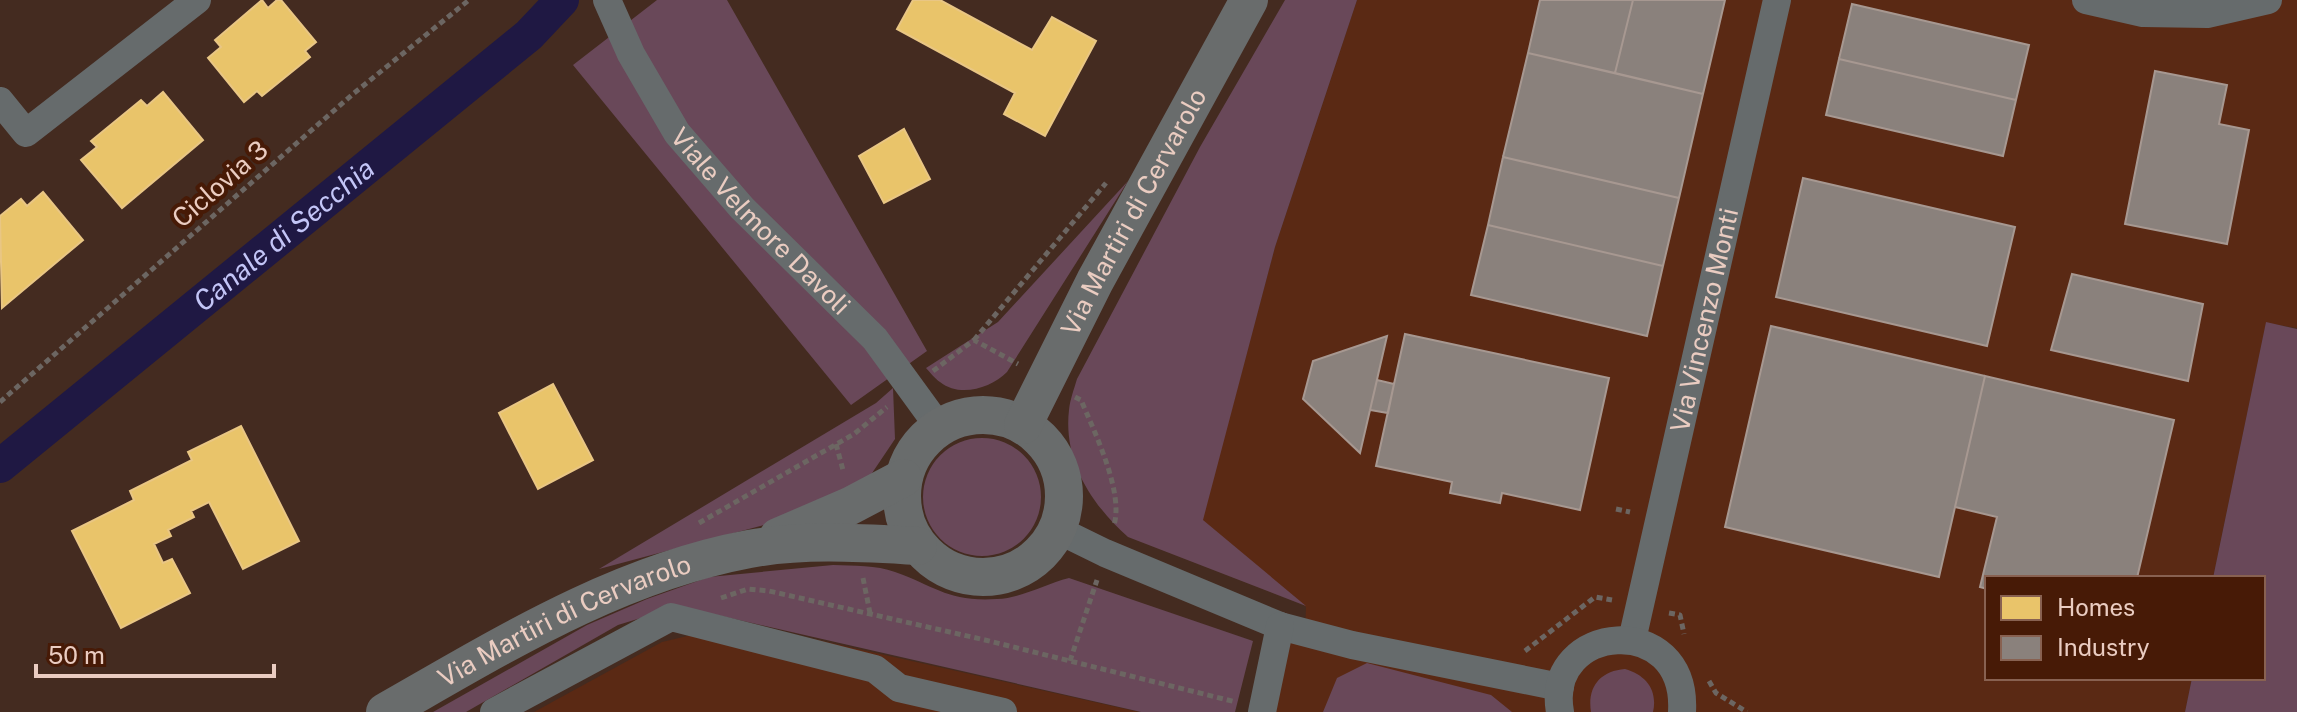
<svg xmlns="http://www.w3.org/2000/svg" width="2297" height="712" font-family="'Public Sans',sans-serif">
	<rect width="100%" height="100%" fill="#442b20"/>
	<!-- built -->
	<path fill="#5a2914" d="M 1357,0 L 2297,0 L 2297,328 L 2266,323 L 2213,578 L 1987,578 L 1987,678 L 2192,678 L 2185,712 L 1262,712 L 1280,626 L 1305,632 L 1306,607 L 1202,520 L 1275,247 Z
		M 711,616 L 1139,712 L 534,712 L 662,642 L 700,633 Z"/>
	<!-- green -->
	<path fill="#694859" d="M 657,0 L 727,0 L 927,351 L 851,405 L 573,65 Z
		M 1285,0 L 1357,0 L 1275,247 L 1203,520 L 1306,606 L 1128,537 C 1092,505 1063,461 1069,410 C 1070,400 1074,389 1077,379 L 1200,147 Z
		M 1128,181 L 1007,372 C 991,388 960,398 940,382 C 935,379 930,372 926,368 L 998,322 Z
		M 2266,322 L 2297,329 L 2297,712 L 2185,712 L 2192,678 L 2263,678 L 2263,578 L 2213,578 Z
		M 893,388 L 895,439 L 864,485 L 824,509 L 599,569 L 876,403 Z
		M923 497a59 59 0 1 1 118 0a59 59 0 1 1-118 0Z
		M 833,565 C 854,566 876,565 895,572 C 937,587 948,602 997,599 C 1022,598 1045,584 1069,578 L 1253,641 L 1235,712 L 1141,712 L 691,609 L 644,617 L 618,625 L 466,712 L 433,712 L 587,625 L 647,599 L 709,577 Z
		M 1367,663 L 1491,695 L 1512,712 L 1323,712 L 1337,678 Z
		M 1625,669 C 1646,675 1658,690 1653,712 L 1591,712 C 1587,687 1600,671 1625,669 Z"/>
	<!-- homes -->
	<path fill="#e9c46a" stroke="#e9c684" stroke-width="2" d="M 262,0 L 268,8 L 277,0 L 281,0 L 316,42 L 305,51 L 310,57 L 262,96 L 257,91 L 244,102 L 208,58 L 221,47 L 215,40 Z
		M 913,0 L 940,0 L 1032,50 L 1052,17 L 1096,41 L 1045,136 L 1004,114 L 1015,93 L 897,29 Z
		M 163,92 L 203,140 L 122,208 L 81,160 L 97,147 L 91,141 L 141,100 L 147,106 Z
		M 904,129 L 930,179 L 884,203 L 859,156 Z
		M 43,192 L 83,240 L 2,308 L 0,216 L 21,199 L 27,206 Z
		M 553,384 L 593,460 L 538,489 L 499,413 Z
		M 241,426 L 299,541 L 243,569 L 209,502 L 191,511 L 194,517 L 168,530 L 171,536 L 154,544 L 163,563 L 172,559 L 190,593 L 121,628 L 72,531 L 134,500 L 130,491 L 192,460 L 188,452 Z"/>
	<!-- industry -->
	<path fill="#8a817c" stroke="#a79891" stroke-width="2" d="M 1540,0 L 1633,0 L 1615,73 L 1528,53 Z
		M 1633,0 L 1725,0 L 1703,94 L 1615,73 Z
		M 1852,4 L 2029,45 L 2016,100 L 1839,59 Z
		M 1528,53 L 1703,94 L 1679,198 L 1503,157 Z
		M 1839,59 L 2016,100 L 2003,156 L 1826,115 Z
		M 2155,71 L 2227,85 L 2219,124 L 2249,130 L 2227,244 L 2125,224 Z
		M 1503,157 L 1679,198 L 1663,266 L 1488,225 Z
		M 1803,178 L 2015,227 L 1987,346 L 1776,297 Z
		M 1488,225 L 1663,266 L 1647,336 L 1471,295 Z
		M 2072,274 L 2203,304 L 2188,381 L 2051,350 Z
		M 1771,326 L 1985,376 L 1939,577 L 1725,527 Z
		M 1405,334 L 1609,378 L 1580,510 L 1502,493 L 1500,503 L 1450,493 L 1452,482 L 1376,466 Z
		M 1387,336 L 1370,410 L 1360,453 L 1303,399 L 1313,361 Z
		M 1985,376 L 2174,420 L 2137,578 L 1987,578 L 1987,589 L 1980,587 L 1997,517 L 1955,507 Z
		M 1377,380 L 1394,384 L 1388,413 L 1370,410 Z"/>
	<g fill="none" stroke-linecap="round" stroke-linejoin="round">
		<!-- canal -->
		<path stroke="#1f1843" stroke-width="34" id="s1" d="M 0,466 L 529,35 L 562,0"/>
		<!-- path -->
		<path stroke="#6c6662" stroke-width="5" stroke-dasharray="6 4" stroke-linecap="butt" d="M 974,340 L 1106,183
			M 933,371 L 974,340 L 1018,364
			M 1075,397 L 1081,400 C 1094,431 1124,492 1114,525
			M 0,402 L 353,94 L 469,0
			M 836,444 L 843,470
			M 1616,509 L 1630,512
			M 699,523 L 854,434 L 887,407
			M 863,578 L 870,613
			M 721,598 L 748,589 L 769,591 L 985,640 L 1236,702
			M 1669,613 L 1680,615 L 1684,634
			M 1525,651 L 1595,597 L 1612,600
			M 1070,661 L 1097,580
			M 1709,681 L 1716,693 L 1747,712"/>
		<!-- street -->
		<g stroke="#666b6c" stroke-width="28">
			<path id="s2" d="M 607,0 L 631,54 L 677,133 L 742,208 L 875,339 L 939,427"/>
			<path d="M 2086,0 L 2143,13 L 2207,14 L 2268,0"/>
			<path d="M 0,101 L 26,133 L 197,0"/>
			<path d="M 1058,530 L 1105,553 L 1280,626 L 1352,645 L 1560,687"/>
			<path id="s3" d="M 1632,640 L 1777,0"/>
			<path d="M 494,712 L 671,617 L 875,669 L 899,688 L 1003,712"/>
			<path d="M 1262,712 L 1280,626"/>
			<path d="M 1560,712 C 1544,623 1688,610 1682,712"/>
		</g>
		<!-- secondary -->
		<g stroke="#696c6c" stroke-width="38">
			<circle cx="983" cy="496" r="81"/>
			<path id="s4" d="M 1023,425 L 1095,281 L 1249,0"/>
			<path d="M 778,537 L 850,506 L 903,478"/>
			<path id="s5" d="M 385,712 C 501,646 616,574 749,549 C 805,539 862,543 918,546"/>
		</g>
	</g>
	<g text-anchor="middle" stroke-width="8" stroke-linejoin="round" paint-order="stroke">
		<!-- street labels -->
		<g font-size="26" fill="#eaccc1" stroke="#471a06">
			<text transform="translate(220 184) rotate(-41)" y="9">Ciclovia 3</text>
			<text dy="9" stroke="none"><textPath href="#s4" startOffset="240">Via Martiri di Cervarolo</textPath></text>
			<text dy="9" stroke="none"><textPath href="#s2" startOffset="272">Viale Velmore Davoli</textPath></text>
			<text dy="9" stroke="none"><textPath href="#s3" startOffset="328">Via Vincenzo Monti</textPath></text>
			<text dy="9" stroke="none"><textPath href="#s5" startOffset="202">Via Martiri di Cervarolo</textPath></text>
		</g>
		<!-- water labels -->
		<g font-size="28" font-style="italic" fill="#c3c5f7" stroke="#471a06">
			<text dy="10" stroke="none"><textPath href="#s1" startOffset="366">Canale di Secchia</textPath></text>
		</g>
	</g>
	<!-- legend -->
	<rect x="1985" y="576" width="280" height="104" fill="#471a06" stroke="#886151" stroke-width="2"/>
	<rect x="2001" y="596" width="40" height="24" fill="#e9c46a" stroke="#886151" stroke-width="2"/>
	<text x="2057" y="616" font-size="24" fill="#eaccc1">Homes</text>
	<rect x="2001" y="636" width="40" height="24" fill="#8a817c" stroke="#886151" stroke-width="2"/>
	<text x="2057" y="656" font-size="24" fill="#eaccc1">Industry</text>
	<!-- scale -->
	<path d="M36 664v12h238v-12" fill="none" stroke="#eaccc1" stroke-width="4"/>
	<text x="48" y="664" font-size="24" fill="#eaccc1" stroke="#471a06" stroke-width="6" paint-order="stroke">50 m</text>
</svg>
